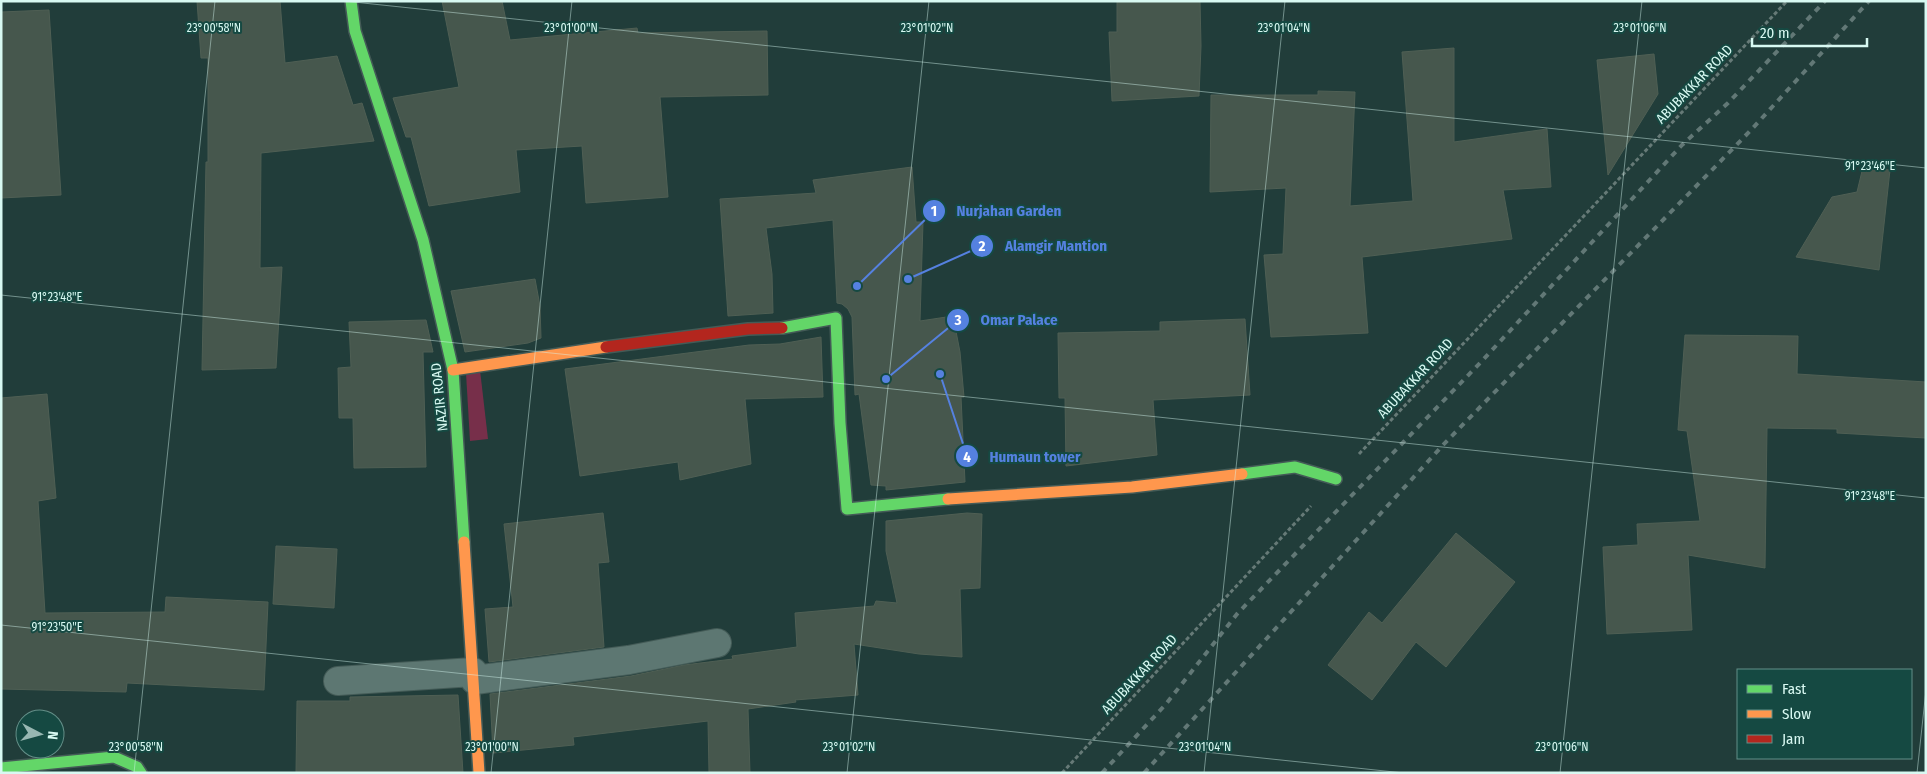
<svg xmlns="http://www.w3.org/2000/svg" width="1927" height="774" font-family="'Fira Sans Condensed',sans-serif">
	<rect width="100%" height="100%" fill="#213d3a"/>
	<!-- green -->
	<path fill="#772f4a" d="M 480,370 L 488,439 L 470,441 L 466,373 Z"/>
	<!-- building -->
	<path fill="#46574d" stroke="#4f5f54" d="M 197,1 L 280,1 L 285,63 L 337,56 L 353,105 L 362,103 L 374,141 L 261,153 L 260,268 L 282,267 L 276,368 L 202,370 L 206,162 L 208,162 L 208,58 L 201,58 Z
		M 442,1 L 502,1 L 510,40 L 637,28 L 638,33 L 767,31 L 768,95 L 660,97 L 668,197 L 586,203 L 582,146 L 516,150 L 520,192 L 429,206 L 411,137 L 406,137 L 393,98 L 459,87 Z
		M 1117,1 L 1200,1 L 1201,46 L 1199,96 L 1112,101 L 1109,32 L 1117,32 Z
		M 49,10 L 61,195 L 1,198 L 1,12 Z
		M 1454,48 L 1454,142 L 1547,129 L 1551,187 L 1503,190 L 1512,239 L 1362,257 L 1368,333 L 1271,337 L 1264,255 L 1283,254 L 1286,188 L 1210,192 L 1211,95 L 1318,95 L 1318,91 L 1355,92 L 1350,206 L 1413,201 L 1402,52 Z
		M 1654,54 L 1658,94 L 1608,175 L 1597,60 Z
		M 912,167 L 916,222 L 923,222 L 920,321 L 953,316 L 960,352 L 964,397 L 961,397 L 965,482 L 886,490 L 886,486 L 871,485 L 859,394 L 855,395 L 852,317 L 848,309 L 842,304 L 837,303 L 833,220 L 766,228 L 772,274 L 773,313 L 728,316 L 720,199 L 816,193 L 813,180 Z
		M 1863,167 L 1890,170 L 1879,270 L 1796,257 L 1832,197 L 1857,192 Z
		M 535,279 L 540,306 L 541,338 L 528,343 L 465,352 L 451,291 Z
		M 1245,319 L 1250,395 L 1153,400 L 1157,455 L 1066,466 L 1065,398 L 1059,398 L 1058,333 L 1160,331 L 1160,322 Z
		M 426,320 L 433,352 L 423,352 L 426,467 L 354,468 L 353,418 L 339,418 L 338,368 L 351,367 L 349,322 Z
		M 1685,335 L 1798,336 L 1797,374 L 1926,382 L 1926,438 L 1837,433 L 1837,429 L 1767,428 L 1765,568 L 1688,555 L 1692,630 L 1607,634 L 1603,547 L 1638,545 L 1637,524 L 1700,521 L 1687,431 L 1678,430 Z
		M 821,337 L 823,397 L 745,399 L 751,464 L 680,480 L 678,462 L 580,476 L 565,369 L 749,345 L 780,344 Z
		M 47,394 L 56,498 L 38,501 L 45,613 L 165,612 L 166,597 L 268,602 L 264,690 L 127,683 L 126,692 L 1,689 L 1,398 Z
		M 603,513 L 609,562 L 598,563 L 604,647 L 489,662 L 485,609 L 513,607 L 504,524 Z
		M 967,513 L 982,514 L 980,588 L 960,589 L 962,657 L 919,654 L 854,644 L 858,695 L 795,700 L 796,702 L 748,709 L 750,773 L 709,773 L 708,721 L 573,737 L 574,745 L 493,753 L 490,694 L 631,676 L 684,665 L 733,659 L 732,656 L 797,647 L 795,613 L 874,606 L 876,601 L 897,603 L 886,551 L 886,521 Z
		M 1456,533 L 1515,582 L 1446,667 L 1416,642 L 1372,700 L 1328,665 L 1369,612 L 1382,623 Z
		M 276,546 L 337,549 L 334,608 L 273,604 Z
		M 458,695 L 463,773 L 296,773 L 297,701 L 350,701 L 350,697 Z"/>
	<g fill="none" stroke-linecap="round" stroke-linejoin="round">
		<defs>
			<path id="street" d="M 475,680 L 629,660 L 717,643
				M 338,681 L 473,672"/>
			<path id="fast" d="M 351,1 L 355,31 L 423,240 L 453,370 L 464,542
				M 782,328 L 836,318 L 840,423 L 847,509 L 948,499
				M 1242,474 L 1295,467 L 1336,479
				M 1,768 L 114,757 L 137,767 L 141,773"/>
			<path id="slow" d="M 453,370 L 606,347
				M 948,499 L 1132,487 L 1242,474
				M 464,542 L 479,773"/>
			<path id="jam" d="M 606,347 L 748,329 L 782,328"/>
		</defs>
		<!-- street casing -->
		<use href="#street" stroke="#445b57" stroke-width="30"/>
		<!-- fast casing -->
		<use href="#fast" stroke="#445b57" stroke-width="14"/>
		<!-- slow casing -->
		<use href="#slow" stroke="#445b57" stroke-width="14"/>
		<!-- jam casing -->
		<use href="#jam" stroke="#445b57" stroke-width="14"/>
		<!-- path -->
		<path stroke="#667a77" stroke-width="3" stroke-dasharray="4 2.5" stroke-linecap="butt" d="M 1359,454 L 1787,1
			M 1062,773 L 1311,506"/>
		<!-- street -->
		<use href="#street" stroke="#5d7772" stroke-width="28"/>
		<!-- fast -->
		<use href="#fast" stroke="#63d668" stroke-width="11"/>
		<!-- slow -->
		<use href="#slow" stroke="#ff974d" stroke-width="11"/>
		<!-- jam -->
		<use href="#jam" stroke="#b3261e" stroke-width="11"/>
		<!-- rail -->
		<path stroke="#627876" stroke-width="4" stroke-dasharray="6 6" stroke-linecap="butt" d="M 1102,773 L 1166,704 L 1237,614 L 1481,362 L 1682,145 L 1728,103 L 1825,1
			M 1144,773 L 1443,445 L 1752,129 L 1869,1"/>
	</g>
	<!-- ticks -->
	<path fill="none" stroke="#d8f9f2" stroke-width="1" stroke-opacity="0.45" d="M 344,1 L 1926,168M 1,295 L 1926,498M 1,625 L 1404,773M 134,773 L 215,1M 491,773 L 572,1M 847,773 L 929,1M 1204,773 L 1285,1M 1560,773 L 1642,1M 1917,773 L 1926,690"/>
	<g text-anchor="middle" stroke-width="4" stroke-linejoin="round" paint-order="stroke">
		<!-- street labels -->
		<g font-size="14" fill="#d8f9f2" stroke="#154942">
			<text transform="translate(1694 84) rotate(-46)" y="5">ABUBAKKAR ROAD</text>
			<text transform="translate(1415 378) rotate(-47)" y="5">ABUBAKKAR ROAD</text>
			<text transform="translate(439 397) rotate(-96)" y="5">NAZIR ROAD</text>
			<text transform="translate(1139 674) rotate(-47)" y="5">ABUBAKKAR ROAD</text>
		</g>
	</g>
	<g font-size="12" text-anchor="middle" fill="#d8f9f2" stroke="#154942" stroke-width="4" stroke-linejoin="round" paint-order="stroke">
		<text x="214" y="32">23°00'58"N</text>
		<text x="571" y="32">23°01'00"N</text>
		<text x="927" y="32">23°01'02"N</text>
		<text x="1284" y="32">23°01'04"N</text>
		<text x="1640" y="32">23°01'06"N</text>
		<text x="1870" y="170">91°23'46"E</text>
		<text x="57" y="301">91°23'48"E</text>
		<text x="1870" y="500">91°23'48"E</text>
		<text x="57" y="631">91°23'50"E</text>
		<text x="136" y="751">23°00'58"N</text>
		<text x="492" y="751">23°01'00"N</text>
		<text x="849" y="751">23°01'02"N</text>
		<text x="1205" y="751">23°01'04"N</text>
		<text x="1562" y="751">23°01'06"N</text>
	</g>
	<!-- callouts -->
	<path fill="none" stroke="#5581e0" stroke-width="2" d="M857 286L934 211M908 279L982 246M886 379L958 320M940 374L967 456"/>
	<g fill="#5581e0" stroke="#154942" stroke-width="2">
		<circle cx="857" cy="286" r="5"/>
		<circle cx="908" cy="279" r="5"/>
		<circle cx="886" cy="379" r="5"/>
		<circle cx="940" cy="374" r="5"/>
		<circle cx="934" cy="211" r="12"/>
		<circle cx="982" cy="246" r="12"/>
		<circle cx="958" cy="320" r="12"/>
		<circle cx="967" cy="456" r="12"/>
	</g>
	<g font-size="15" text-anchor="middle" font-weight="bold" fill="#fff">
		<text x="934" y="216">1</text>
		<text x="982" y="251">2</text>
		<text x="958" y="325">3</text>
		<text x="967" y="462">4</text>
	</g>
	<g font-size="15" text-anchor="middle" font-weight="bold" fill="#5581e0" stroke="#154942" stroke-width="4" stroke-linejoin="round" paint-order="stroke">
		<text x="1009" y="216">Nurjahan Garden</text>
		<text x="1056" y="251">Alamgir Mantion</text>
		<text x="1019" y="325">Omar Palace</text>
		<text x="1035" y="462">Humaun tower</text>
	</g>
	<!-- border -->
	<rect width="1927" height="774" fill="none" stroke="#d8f9f2" stroke-width="5"/>
	<!-- legend -->
	<rect x="1737" y="669" width="175" height="90" fill="#154942" stroke="#638f88"/>
	<rect x="1747" y="685" width="25" height="8" fill="#63d668" stroke="#638f88"/>
	<text x="1782" y="694" font-size="15" fill="#d8f9f2">Fast</text>
	<rect x="1747" y="710" width="25" height="8" fill="#ff974d" stroke="#638f88"/>
	<text x="1782" y="719" font-size="15" fill="#d8f9f2">Slow</text>
	<rect x="1747" y="735" width="25" height="8" fill="#b3261e" stroke="#638f88"/>
	<text x="1782" y="744" font-size="15" fill="#d8f9f2">Jam</text>
	<!-- north arrow -->
	<g transform="translate(40 734) rotate(96)"><circle r="24" fill="#154942" stroke="#638f88"/>
	<path d="M0-4L9 19L0 12L-9 19Z" fill="#98b7b2"/>
	<text y="-8" font-size="14" font-weight="bold" text-anchor="middle" fill="#d8f9f2">N</text>
	</g>
	<!-- scale -->
	<path d="M1752 38v8h115v-8" fill="none" stroke="#d8f9f2" stroke-width="2.5"/>
	<text x="1760" y="38" font-size="15" fill="#d8f9f2" stroke="#154942" stroke-width="4" paint-order="stroke">20 m</text>
</svg>
